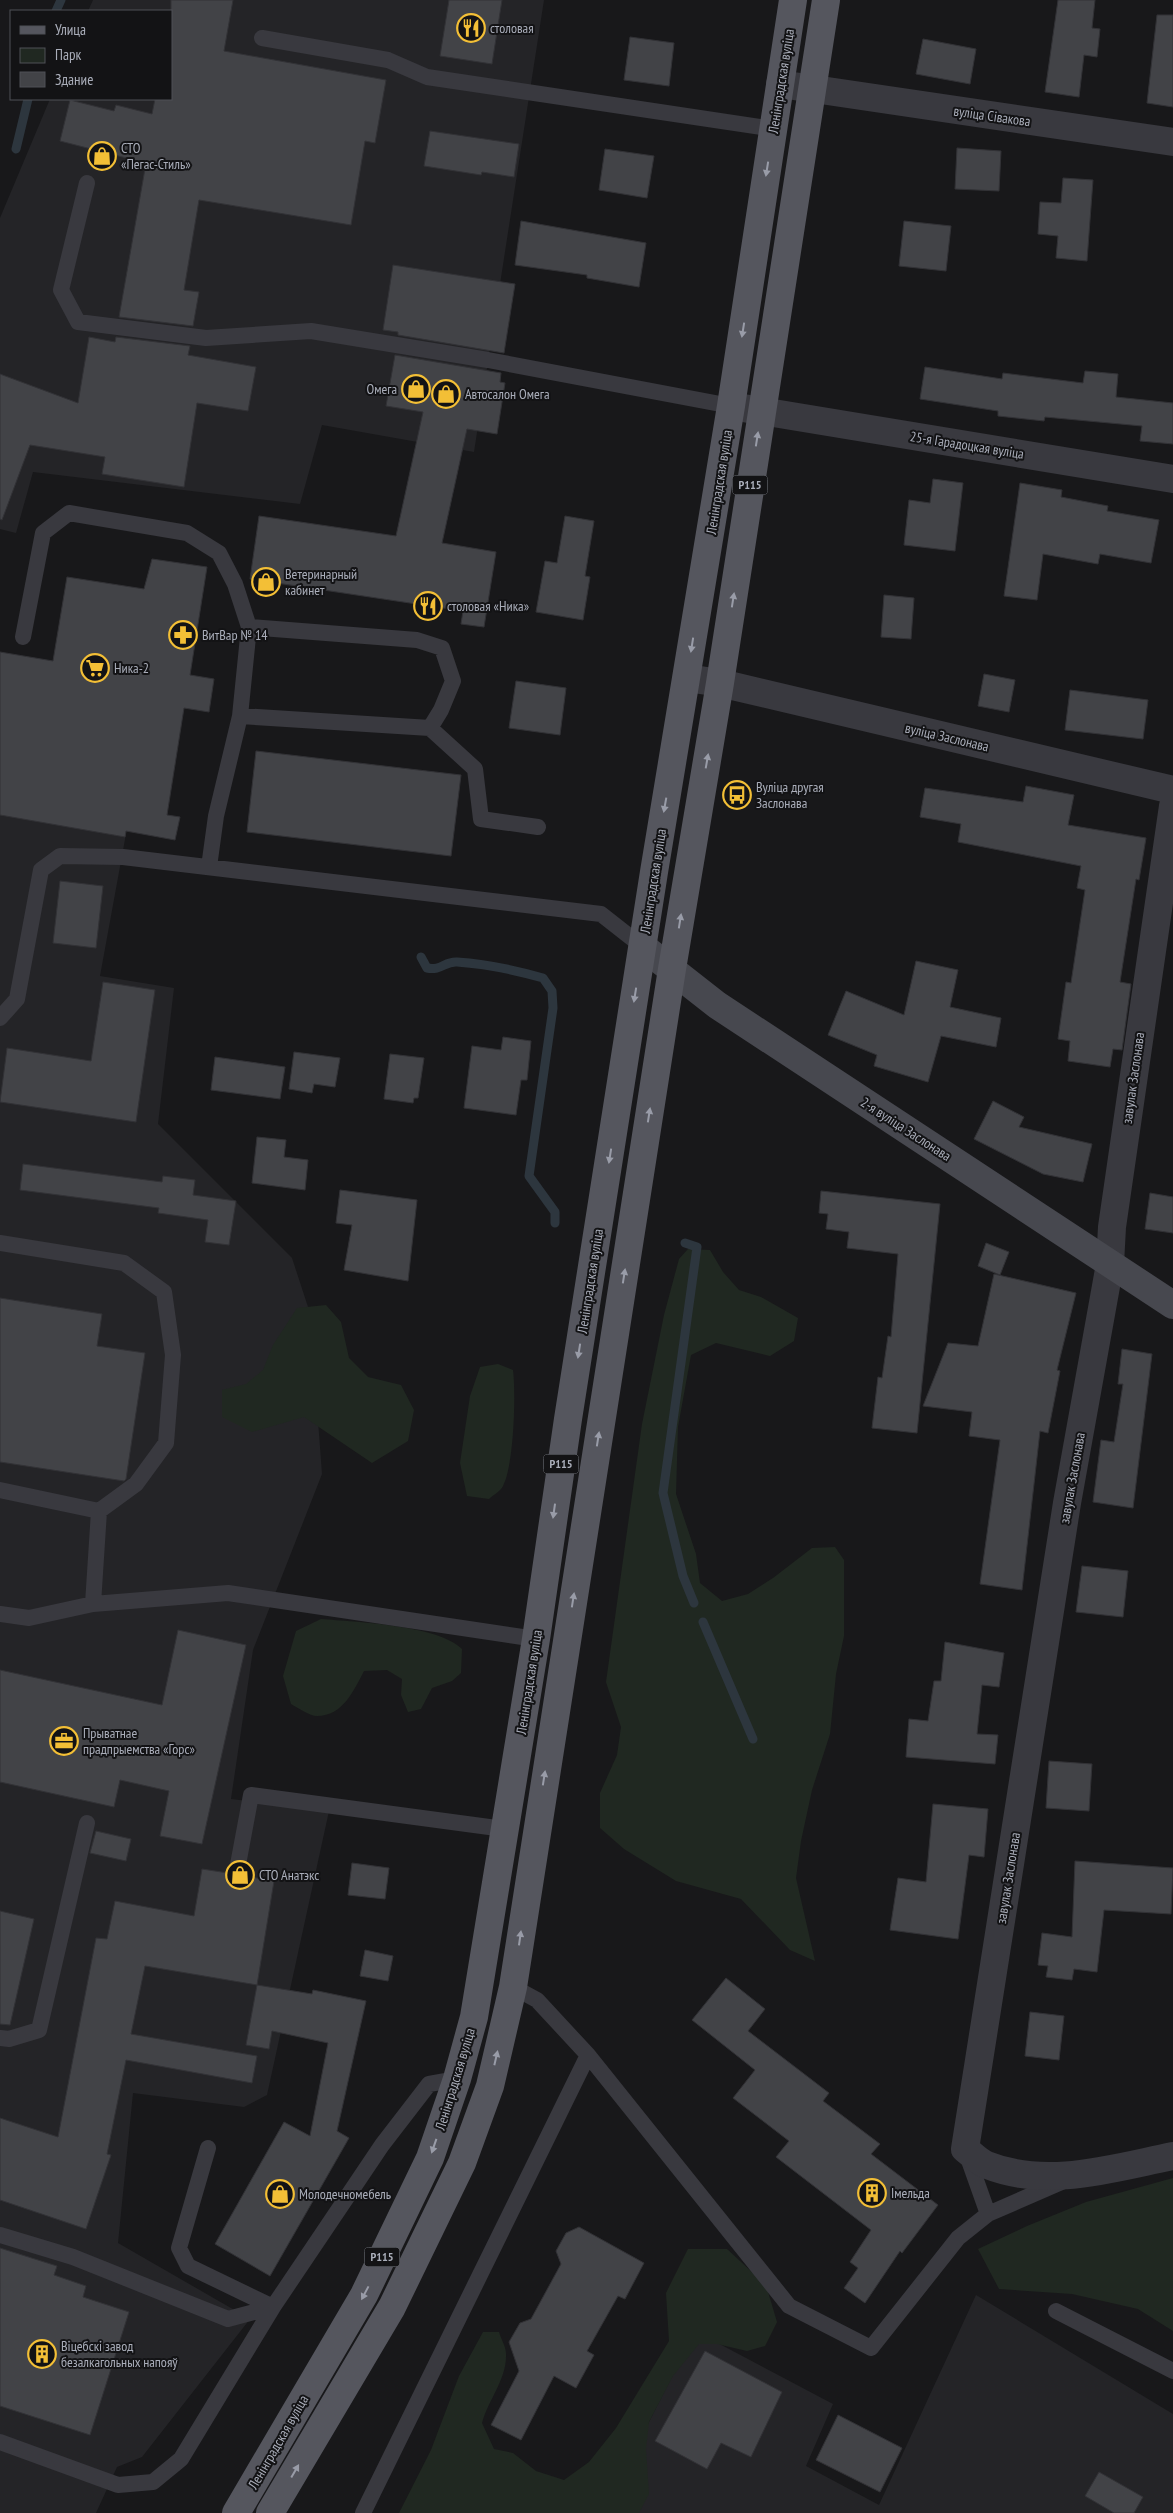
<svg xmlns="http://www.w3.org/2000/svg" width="1173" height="2513" font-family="'PT Sans Narrow',sans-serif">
	<rect width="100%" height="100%" fill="#18181a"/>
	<!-- built -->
	<path fill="#242427" d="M 93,0 L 544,0 L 474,452 L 322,425 L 300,504 L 33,472 L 16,533 L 0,529 L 0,218 L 50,99 L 171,99 L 171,11 L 88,11 Z
		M 0,782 L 132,801 L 100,976 L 174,988 L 158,1124 L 292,1258 L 310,1313 L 322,1474 L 253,1650 L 231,1799 L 329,1811 L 267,2095 L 244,2107 L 133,2093 L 118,2243 L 250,2319 L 142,2457 L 117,2467 L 96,2513 L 0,2513 Z
		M 976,2295 L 1173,2414 L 1173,2513 L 603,2513 L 695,2331 L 833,2404 L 806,2466 L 879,2505 Z"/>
	<!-- green -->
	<path fill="#202821" d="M 688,1249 L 710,1250 L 723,1272 L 739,1290 L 761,1297 L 798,1318 L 794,1341 L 770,1356 L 716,1343 L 691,1355 L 678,1427 L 676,1494 L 696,1554 L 700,1583 L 722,1601 L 748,1594 L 773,1578 L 812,1548 L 835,1547 L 844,1560 L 844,1636 L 836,1674 L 830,1734 L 812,1790 L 801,1841 L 796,1878 L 815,1961 L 790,1950 L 741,1899 L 676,1881 L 624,1849 L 600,1828 L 600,1793 L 617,1755 L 621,1727 L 606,1682 L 642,1424 L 664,1315 L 679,1259 Z
		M 326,1305 L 341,1322 L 349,1358 L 368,1377 L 401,1385 L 414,1410 L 408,1441 L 372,1463 L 304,1417 L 252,1432 L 222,1417 L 222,1390 L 246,1384 L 263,1370 L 273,1345 L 297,1308 Z
		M 498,1364 L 513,1370 C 516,1394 514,1465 503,1486 C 501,1491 493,1495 489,1499 L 467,1496 L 460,1463 L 470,1396 L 480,1367 Z
		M 321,1619 C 356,1622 438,1625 462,1649 L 461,1673 L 452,1681 L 432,1688 L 421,1709 L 408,1712 L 401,1695 L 402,1679 L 387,1670 L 364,1671 C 354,1690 343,1716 317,1716 C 310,1716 298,1708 291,1704 L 283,1676 L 296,1631 Z
		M 1173,2178 L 1173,2331 L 1138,2309 L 1072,2294 L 999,2289 L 978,2249 L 1027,2226 L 1086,2202 Z
		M 688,2249 L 727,2249 L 766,2285 L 777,2322 L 765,2346 L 747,2351 L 717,2344 L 699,2344 L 673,2376 L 649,2422 L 646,2449 L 649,2494 L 639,2513 L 399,2513 L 431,2450 L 459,2376 L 483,2332 L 499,2332 C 501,2339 506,2347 506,2354 C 507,2379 488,2400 482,2423 L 494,2449 L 513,2453 L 536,2471 L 564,2480 L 589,2462 L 616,2428 L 669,2341 L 666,2293 Z"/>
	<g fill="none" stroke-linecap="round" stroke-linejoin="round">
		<!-- stream -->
		<path stroke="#2d363e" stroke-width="9" d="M 56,11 L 61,0
			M 16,149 L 28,99
			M 421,957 L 427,968 C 441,971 445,961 457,962 C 486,964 515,970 543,978 L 552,991 L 553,1008 L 529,1176 L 555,1212 L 555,1223
			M 685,1243 L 697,1247 L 663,1493 L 683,1576 L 694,1603
			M 703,1622 L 753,1739"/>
	</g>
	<!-- building -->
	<path fill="#424347" stroke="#323236" d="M 171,0 L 233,0 L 224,51 L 386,80 L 375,143 L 365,141 L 351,225 L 199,200 L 184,290 L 199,292 L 193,326 L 119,317 L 146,163 L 60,141 L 70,100 L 114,111 L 116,105 L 152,114 L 155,99 L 171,99 Z
		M 449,0 L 502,0 L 492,64 L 440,56 Z
		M 1058,0 L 1095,0 L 1092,28 L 1100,29 L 1097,57 L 1084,55 L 1079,97 L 1045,92 Z
		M 1157,15 L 1173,15 L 1173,107 L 1147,103 Z
		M 630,37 L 674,43 L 669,86 L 624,80 Z
		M 923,39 L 976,49 L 970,84 L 916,74 Z
		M 430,131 L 519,144 L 514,177 L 482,172 L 481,175 L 424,166 Z
		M 957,148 L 1001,151 L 999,191 L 955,189 Z
		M 605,149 L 654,156 L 647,198 L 599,190 Z
		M 1063,178 L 1093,180 L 1087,261 L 1056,258 L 1058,236 L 1038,234 L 1040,202 L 1061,203 Z
		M 521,221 L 646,243 L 639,287 L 587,278 L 587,275 L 515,265 Z
		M 904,221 L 951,226 L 946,271 L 899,266 Z
		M 393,265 L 515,284 L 504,353 L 398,335 L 398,332 L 383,330 Z
		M 89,337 L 115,342 L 116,337 L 190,346 L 188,355 L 256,367 L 248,411 L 197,403 L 184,487 L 102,474 L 105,457 L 30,445 L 2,520 L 0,519 L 0,374 L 78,403 Z
		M 395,355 L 501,373 L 500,382 L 505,383 L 497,434 L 467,429 L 442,543 L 496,552 L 484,627 L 461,624 L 463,611 L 250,579 L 259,516 L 396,536 L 423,412 L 386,406 Z
		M 925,367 L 1002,379 L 1003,373 L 1083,383 L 1085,371 L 1118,374 L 1116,397 L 1173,403 L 1173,444 L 1140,441 L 1142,426 L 1045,417 L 1044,421 L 998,416 L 998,411 L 920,399 Z
		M 933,479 L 963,483 L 955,551 L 904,545 L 909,500 L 930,503 Z
		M 1020,483 L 1062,490 L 1061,497 L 1108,506 L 1107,511 L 1159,520 L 1151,563 L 1100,554 L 1098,564 L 1043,554 L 1037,600 L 1004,596 Z
		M 565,516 L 594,521 L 585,576 L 590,577 L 583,620 L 536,612 L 545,561 L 557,563 Z
		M 152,559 L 207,567 L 190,675 L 214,679 L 209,712 L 184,708 L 167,815 L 180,817 L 175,840 L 126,831 L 125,837 L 0,815 L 0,652 L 53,661 L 67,577 L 144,589 Z
		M 884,595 L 914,598 L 911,639 L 881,637 Z
		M 984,674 L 1015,680 L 1009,712 L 978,706 Z
		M 516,681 L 566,688 L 560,735 L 509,728 Z
		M 1070,690 L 1148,700 L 1143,739 L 1065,730 Z
		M 256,751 L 461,775 L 451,856 L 247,832 Z
		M 1026,786 L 1074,795 L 1068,825 L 1146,838 L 1139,880 L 1136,879 L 1120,982 L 1131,984 L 1122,1050 L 1113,1049 L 1110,1067 L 1068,1061 L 1070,1041 L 1058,1039 L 1066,982 L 1071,983 L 1085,890 L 1077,888 L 1081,866 L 958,842 L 961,824 L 920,817 L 925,788 L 1023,802 Z
		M 60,881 L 103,886 L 96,948 L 53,943 Z
		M 916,961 L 958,970 L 950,1007 L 1001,1018 L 996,1047 L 941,1036 L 928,1082 L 874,1066 L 877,1055 L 828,1035 L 846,991 L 904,1015 Z
		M 103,982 L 155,990 L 136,1122 L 0,1102 L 7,1048 L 91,1061 Z
		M 503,1037 L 531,1041 L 527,1080 L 521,1080 L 516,1115 L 464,1108 L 472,1046 L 501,1050 Z
		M 294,1052 L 340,1058 L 335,1087 L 314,1084 L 312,1093 L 289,1089 Z
		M 390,1054 L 424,1058 L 418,1098 L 414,1098 L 413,1103 L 384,1099 Z
		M 215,1057 L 285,1067 L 280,1099 L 211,1090 Z
		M 993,1101 L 1024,1117 L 1019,1127 L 1092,1144 L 1083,1182 L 1043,1174 L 974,1139 Z
		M 257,1137 L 286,1140 L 284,1157 L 308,1160 L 305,1190 L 252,1183 Z
		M 23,1164 L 162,1182 L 163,1176 L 195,1180 L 193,1195 L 236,1201 L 229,1245 L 205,1242 L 208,1220 L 158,1213 L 159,1208 L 20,1190 Z
		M 340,1190 L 417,1200 L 408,1281 L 344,1270 L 352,1225 L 336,1223 Z
		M 821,1191 L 940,1204 L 917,1433 L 872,1428 L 878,1377 L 882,1378 L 888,1336 L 891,1337 L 898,1254 L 847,1248 L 849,1232 L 826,1229 L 828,1214 L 819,1213 Z
		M 1150,1193 L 1173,1197 L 1173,1233 L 1145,1229 Z
		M 986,1243 L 1009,1252 L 1000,1275 L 978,1266 Z
		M 994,1274 L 1076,1293 L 1057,1370 L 1060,1371 L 1048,1433 L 1040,1431 L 1022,1590 L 980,1584 L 1000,1440 L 969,1436 L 972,1412 L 923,1406 L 948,1343 L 978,1346 Z
		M 0,1298 L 102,1314 L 97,1346 L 145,1353 L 126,1479 L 124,1481 L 0,1462 Z
		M 1122,1349 L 1152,1354 L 1133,1508 L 1093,1502 L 1101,1440 L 1114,1442 L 1123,1384 L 1118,1384 Z
		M 1082,1566 L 1128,1571 L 1123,1617 L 1076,1612 Z
		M 178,1630 L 246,1645 L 202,1844 L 160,1836 L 169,1791 L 120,1780 L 114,1807 L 0,1782 L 0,1670 L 162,1705 Z
		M 945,1642 L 1004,1653 L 999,1687 L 982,1685 L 977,1734 L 998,1735 L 995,1764 L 906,1757 L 909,1719 L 928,1721 L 934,1681 L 941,1681 Z
		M 1049,1761 L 1092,1764 L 1089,1811 L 1046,1808 Z
		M 933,1804 L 988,1809 L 984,1857 L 969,1855 L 958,1939 L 890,1930 L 898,1878 L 926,1882 Z
		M 96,1831 L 131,1839 L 126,1861 L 90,1853 Z
		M 1075,1861 L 1173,1868 L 1171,1914 L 1104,1910 L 1097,1972 L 1074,1969 L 1072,1980 L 1046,1977 L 1048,1966 L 1038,1965 L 1042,1933 L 1072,1937 Z
		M 352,1863 L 389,1868 L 385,1899 L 348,1895 Z
		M 202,1869 L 228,1873 L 236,1880 L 245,1876 L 274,1881 L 257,1985 L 145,1966 L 131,2034 L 257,2056 L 252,2083 L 126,2060 L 107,2154 L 111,2155 L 86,2229 L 0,2200 L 0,2118 L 58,2137 L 96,1938 L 107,1939 L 115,1901 L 194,1916 Z
		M 0,1911 L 34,1919 L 10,2025 L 0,2024 Z
		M 365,1950 L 393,1956 L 388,1981 L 360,1976 Z
		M 726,1978 L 765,2009 L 748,2031 L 829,2093 L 823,2101 L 880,2144 L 871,2154 L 938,2205 L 902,2253 L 900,2251 L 865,2303 L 844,2288 L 858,2268 L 850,2262 L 871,2230 L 776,2157 L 789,2141 L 733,2098 L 755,2070 L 692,2020 Z
		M 257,1985 L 312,1994 L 313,1990 L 366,2001 L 337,2131 L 349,2138 L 270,2276 L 215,2244 L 284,2122 L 310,2136 L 328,2043 L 272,2031 L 269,2049 L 246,2045 Z
		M 1030,2012 L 1064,2016 L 1059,2060 L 1025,2056 Z
		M 579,2227 L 644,2263 L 625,2299 L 618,2296 L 587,2351 L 594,2355 L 576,2388 L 554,2376 L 521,2440 L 491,2425 L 519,2371 L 509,2342 L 520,2323 L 531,2319 L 561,2264 L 556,2251 L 566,2233 Z
		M 0,2248 L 57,2266 L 54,2275 L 86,2286 L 83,2297 L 129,2312 L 90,2435 L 0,2406 Z
		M 705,2351 L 782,2392 L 751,2457 L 721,2443 L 707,2469 L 655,2441 Z
		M 838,2415 L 902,2448 L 880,2492 L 816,2460 Z
		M 1099,2472 L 1143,2497 L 1134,2513 L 1114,2513 L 1085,2496 Z"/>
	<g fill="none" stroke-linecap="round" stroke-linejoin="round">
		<!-- service -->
		<path stroke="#39393f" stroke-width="16" d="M 262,38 L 388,60 L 427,77 L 774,129
			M 87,183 L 61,290 L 78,322 L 206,338 L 311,331 L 488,360 L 731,406
			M 23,637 L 43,533 L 69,513 L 187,533 L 219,553 L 235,584 L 249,627
			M 430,728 L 475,769 L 481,819 L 538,827
			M 209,867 L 216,816 L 240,716 L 249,627 L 417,640 L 442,648 L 453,681 L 441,710 L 430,728 L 240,716
			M 0,1018 L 17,999 L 41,870 L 60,856 L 123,857 L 601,914 L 643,947
			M 0,1243 L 124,1263 L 164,1292 L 173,1355 L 166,1443 L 136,1484 L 99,1511 L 93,1604
			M 0,1490 L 99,1511
			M 0,1614 L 29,1618 L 93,1604 L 228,1593 L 536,1639
			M 237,1870 L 251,1795 L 504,1829
			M 513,1987 L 537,2000 L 588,2055 L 789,2306 L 871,2348 L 958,2238 L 988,2214 L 1064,2181
			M 0,2038 L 9,2039 L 39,2030 L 87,1823
			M 208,2148 L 179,2248 L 188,2266 L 273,2307
			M 966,2152 L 988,2214
			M 0,2235 L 73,2257 L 228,2319 L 273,2307
			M 1056,2311 L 1173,2371
			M 0,2442 L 118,2485 L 153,2482 L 181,2459 L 273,2307 L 382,2145 L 429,2084 L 457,2079
			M 363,2513 L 588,2055"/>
		<!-- minor -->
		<path stroke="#39393f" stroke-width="28" d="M 780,84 L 1173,142
			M 731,406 L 1173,479
			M 687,678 L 720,683 L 1173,790
			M 1173,806 L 1112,1227 L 1110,1264 L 1067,1503 L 965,2149 C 972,2154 979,2162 987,2165 C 1047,2189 1113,2168 1173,2156"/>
		<!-- secondary -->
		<path stroke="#47484f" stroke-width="28" d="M 643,947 L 717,1005 L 1173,1305"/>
		<!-- primary -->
		<path stroke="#55565e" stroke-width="28" d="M 236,2513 L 364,2295 L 430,2158 L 457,2079 L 474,2017 L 536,1639 L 568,1419 L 654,872 L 731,406 L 793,0
			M 270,2513 L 392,2307 L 462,2163 L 490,2086 L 513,1987 L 672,969 L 720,683 L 826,0"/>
	</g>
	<!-- one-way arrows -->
	<defs><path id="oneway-solid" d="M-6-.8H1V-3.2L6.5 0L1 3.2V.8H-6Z" transform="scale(1.25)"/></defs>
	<g fill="#999ca8">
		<use href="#oneway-solid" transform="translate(767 169) rotate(99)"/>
		<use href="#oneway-solid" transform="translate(743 330) rotate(99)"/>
		<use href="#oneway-solid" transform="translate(757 439) rotate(-81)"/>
		<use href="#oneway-solid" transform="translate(733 600) rotate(-81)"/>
		<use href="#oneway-solid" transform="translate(692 645) rotate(99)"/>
		<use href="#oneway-solid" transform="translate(707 761) rotate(-80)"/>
		<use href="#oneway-solid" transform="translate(665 805) rotate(100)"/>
		<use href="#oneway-solid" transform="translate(680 921) rotate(-81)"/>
		<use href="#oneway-solid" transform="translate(635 995) rotate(99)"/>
		<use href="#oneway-solid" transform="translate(649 1115) rotate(-81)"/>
		<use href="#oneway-solid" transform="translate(610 1156) rotate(99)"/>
		<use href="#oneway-solid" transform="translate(624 1276) rotate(-81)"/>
		<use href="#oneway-solid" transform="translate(579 1351) rotate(99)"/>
		<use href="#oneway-solid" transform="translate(598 1439) rotate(-81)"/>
		<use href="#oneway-solid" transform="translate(554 1511) rotate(98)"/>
		<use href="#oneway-solid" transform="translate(573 1600) rotate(-81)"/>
		<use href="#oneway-solid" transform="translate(544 1778) rotate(-81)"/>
		<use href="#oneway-solid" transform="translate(520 1938) rotate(-82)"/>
		<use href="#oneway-solid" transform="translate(496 2058) rotate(-77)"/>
		<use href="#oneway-solid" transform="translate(434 2146) rotate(109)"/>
		<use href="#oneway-solid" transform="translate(365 2293) rotate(118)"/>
		<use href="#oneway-solid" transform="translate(295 2471) rotate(-60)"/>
	</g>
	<!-- icons -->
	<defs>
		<symbol id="restaurant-ring" viewBox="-11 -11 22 22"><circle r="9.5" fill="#131315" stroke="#f3bf36" stroke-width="1.5"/><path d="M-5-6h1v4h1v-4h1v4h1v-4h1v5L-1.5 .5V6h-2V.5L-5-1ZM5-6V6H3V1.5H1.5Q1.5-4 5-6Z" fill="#f3bf36"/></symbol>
		<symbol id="shop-ring" viewBox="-11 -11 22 22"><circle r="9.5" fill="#131315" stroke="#f3bf36" stroke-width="1.5"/><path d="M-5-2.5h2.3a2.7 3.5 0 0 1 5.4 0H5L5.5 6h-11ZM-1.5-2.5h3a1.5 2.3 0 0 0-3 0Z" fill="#f3bf36"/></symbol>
		<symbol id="pharmacy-ring" viewBox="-11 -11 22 22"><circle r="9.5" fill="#131315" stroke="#f3bf36" stroke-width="1.5"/><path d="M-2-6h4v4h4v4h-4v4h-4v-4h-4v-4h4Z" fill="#f3bf36"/></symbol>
		<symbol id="supermarket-ring" viewBox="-11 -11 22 22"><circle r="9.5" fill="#131315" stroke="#f3bf36" stroke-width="1.5"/><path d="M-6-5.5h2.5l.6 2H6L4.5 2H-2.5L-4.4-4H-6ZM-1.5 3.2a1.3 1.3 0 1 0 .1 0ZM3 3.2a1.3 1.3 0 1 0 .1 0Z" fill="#f3bf36"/></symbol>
		<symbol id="bus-ring" viewBox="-11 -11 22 22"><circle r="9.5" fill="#131315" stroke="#f3bf36" stroke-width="1.5"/><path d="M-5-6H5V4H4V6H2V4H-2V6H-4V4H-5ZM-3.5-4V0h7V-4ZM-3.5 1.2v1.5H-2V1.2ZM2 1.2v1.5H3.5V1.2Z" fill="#f3bf36"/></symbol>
		<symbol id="office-ring" viewBox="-11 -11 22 22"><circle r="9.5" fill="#131315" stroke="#f3bf36" stroke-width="1.5"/><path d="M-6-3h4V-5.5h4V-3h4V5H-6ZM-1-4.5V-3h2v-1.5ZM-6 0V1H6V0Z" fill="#f3bf36"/></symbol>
		<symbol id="building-ring" viewBox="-11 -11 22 22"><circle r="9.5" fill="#131315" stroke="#f3bf36" stroke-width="1.5"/><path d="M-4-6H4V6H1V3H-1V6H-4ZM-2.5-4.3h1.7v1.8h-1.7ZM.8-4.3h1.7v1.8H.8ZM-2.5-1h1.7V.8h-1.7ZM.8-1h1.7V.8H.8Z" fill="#f3bf36"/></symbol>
	</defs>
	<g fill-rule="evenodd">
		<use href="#restaurant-ring" x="455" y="12" width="32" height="32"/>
		<use href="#shop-ring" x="86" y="140" width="32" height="32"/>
		<use href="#shop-ring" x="400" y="373" width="32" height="32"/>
		<use href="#shop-ring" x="430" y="378" width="32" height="32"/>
		<use href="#shop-ring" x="250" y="566" width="32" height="32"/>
		<use href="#restaurant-ring" x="412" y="590" width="32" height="32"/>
		<use href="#pharmacy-ring" x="167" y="619" width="32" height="32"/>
		<use href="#supermarket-ring" x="79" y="652" width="32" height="32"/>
		<use href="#bus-ring" x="721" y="779" width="32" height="32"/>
		<use href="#office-ring" x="48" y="1725" width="32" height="32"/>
		<use href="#shop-ring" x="224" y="1859" width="32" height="32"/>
		<use href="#building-ring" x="856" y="2177" width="32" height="32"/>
		<use href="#shop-ring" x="264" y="2178" width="32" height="32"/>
		<use href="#building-ring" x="26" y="2338" width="32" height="32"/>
	</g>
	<g text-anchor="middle" stroke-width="4" stroke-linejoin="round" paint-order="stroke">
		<!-- shield labels -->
		<g fill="#131315" stroke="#7d8088" stroke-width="1">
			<rect x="732.5" y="475.5" width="35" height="19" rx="4"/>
			<rect x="543.5" y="1454.5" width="35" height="19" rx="4"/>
			<rect x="364.5" y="2247.5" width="35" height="19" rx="4"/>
		</g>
		<g font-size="12" font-weight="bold" fill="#aaaeba">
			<text x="750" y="489">Р115</text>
			<text x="561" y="1468">Р115</text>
			<text x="382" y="2261">Р115</text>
		</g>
		<!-- poi labels -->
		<g font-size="14" fill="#aaaeba" stroke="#131315" text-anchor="start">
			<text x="490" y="33">столовая</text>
			<text x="121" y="153">СТО<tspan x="121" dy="16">«Пегас-Стиль»</tspan></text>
			<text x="397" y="394" text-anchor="end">Омега</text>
			<text x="465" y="399">Автосалон Омега</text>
			<text x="285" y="579">Ветеринарный<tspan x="285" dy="16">кабинет</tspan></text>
			<text x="447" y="611">столовая «Ника»</text>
			<text x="202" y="640">ВитВар № 14</text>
			<text x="114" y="673">Ника-2</text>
			<text x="756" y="792">Вуліца другая<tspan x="756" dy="16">Заслонава</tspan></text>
			<text x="83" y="1738">Прыватнае<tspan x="83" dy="16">прадпрыемства «Горс»</tspan></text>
			<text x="259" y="1880">СТО Анатэкс</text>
			<text x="891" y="2198">Імельда</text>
			<text x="299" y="2199">Молодечномебель</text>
			<text x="61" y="2351">Віцебскі завод<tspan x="61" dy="16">безалкагольных напояў</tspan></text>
		</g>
		<!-- street labels -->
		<g font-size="14" fill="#aaaeba" stroke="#131315">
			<text transform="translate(781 81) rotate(-81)" y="5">Ленінградская вуліца</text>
			<text transform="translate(992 116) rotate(8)" y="5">вуліца Сівакова</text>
			<text transform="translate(967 445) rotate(9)" y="5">25-я Гарадоцкая вуліца</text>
			<text transform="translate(719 482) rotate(-81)" y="5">Ленінградская вуліца</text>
			<text transform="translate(947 737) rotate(13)" y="5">вуліца Заслонава</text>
			<text transform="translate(653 881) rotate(-81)" y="5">Ленінградская вуліца</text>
			<text transform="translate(1133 1078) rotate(-82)" y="5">завулак Заслонава</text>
			<text transform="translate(906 1129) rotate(33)" y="5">2-я вуліца Заслонава</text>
			<text transform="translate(590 1281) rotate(-81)" y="5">Ленінградская вуліца</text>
			<text transform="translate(1072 1478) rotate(-80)" y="5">завулак Заслонава</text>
			<text transform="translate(529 1682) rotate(-81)" y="5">Ленінградская вуліца</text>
			<text transform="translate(1008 1878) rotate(-81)" y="5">завулак Заслонава</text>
			<text transform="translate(455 2079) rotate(-73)" y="5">Ленінградская вуліца</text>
			<text transform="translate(278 2442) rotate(-60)" y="5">Ленінградская вуліца</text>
		</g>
	</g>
	<!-- legend -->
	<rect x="10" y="10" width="162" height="90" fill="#131315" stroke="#4f5157"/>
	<rect x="20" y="26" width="25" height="8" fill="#55565e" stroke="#4f5157"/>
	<text x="55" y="35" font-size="15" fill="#aaaeba">Улица</text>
	<rect x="20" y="48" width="25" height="15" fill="#202821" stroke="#4f5157"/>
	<text x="55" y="60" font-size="15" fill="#aaaeba">Парк</text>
	<rect x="20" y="72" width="25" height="15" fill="#424347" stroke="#4f5157"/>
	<text x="55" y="85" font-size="15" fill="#aaaeba">Здание</text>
</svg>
